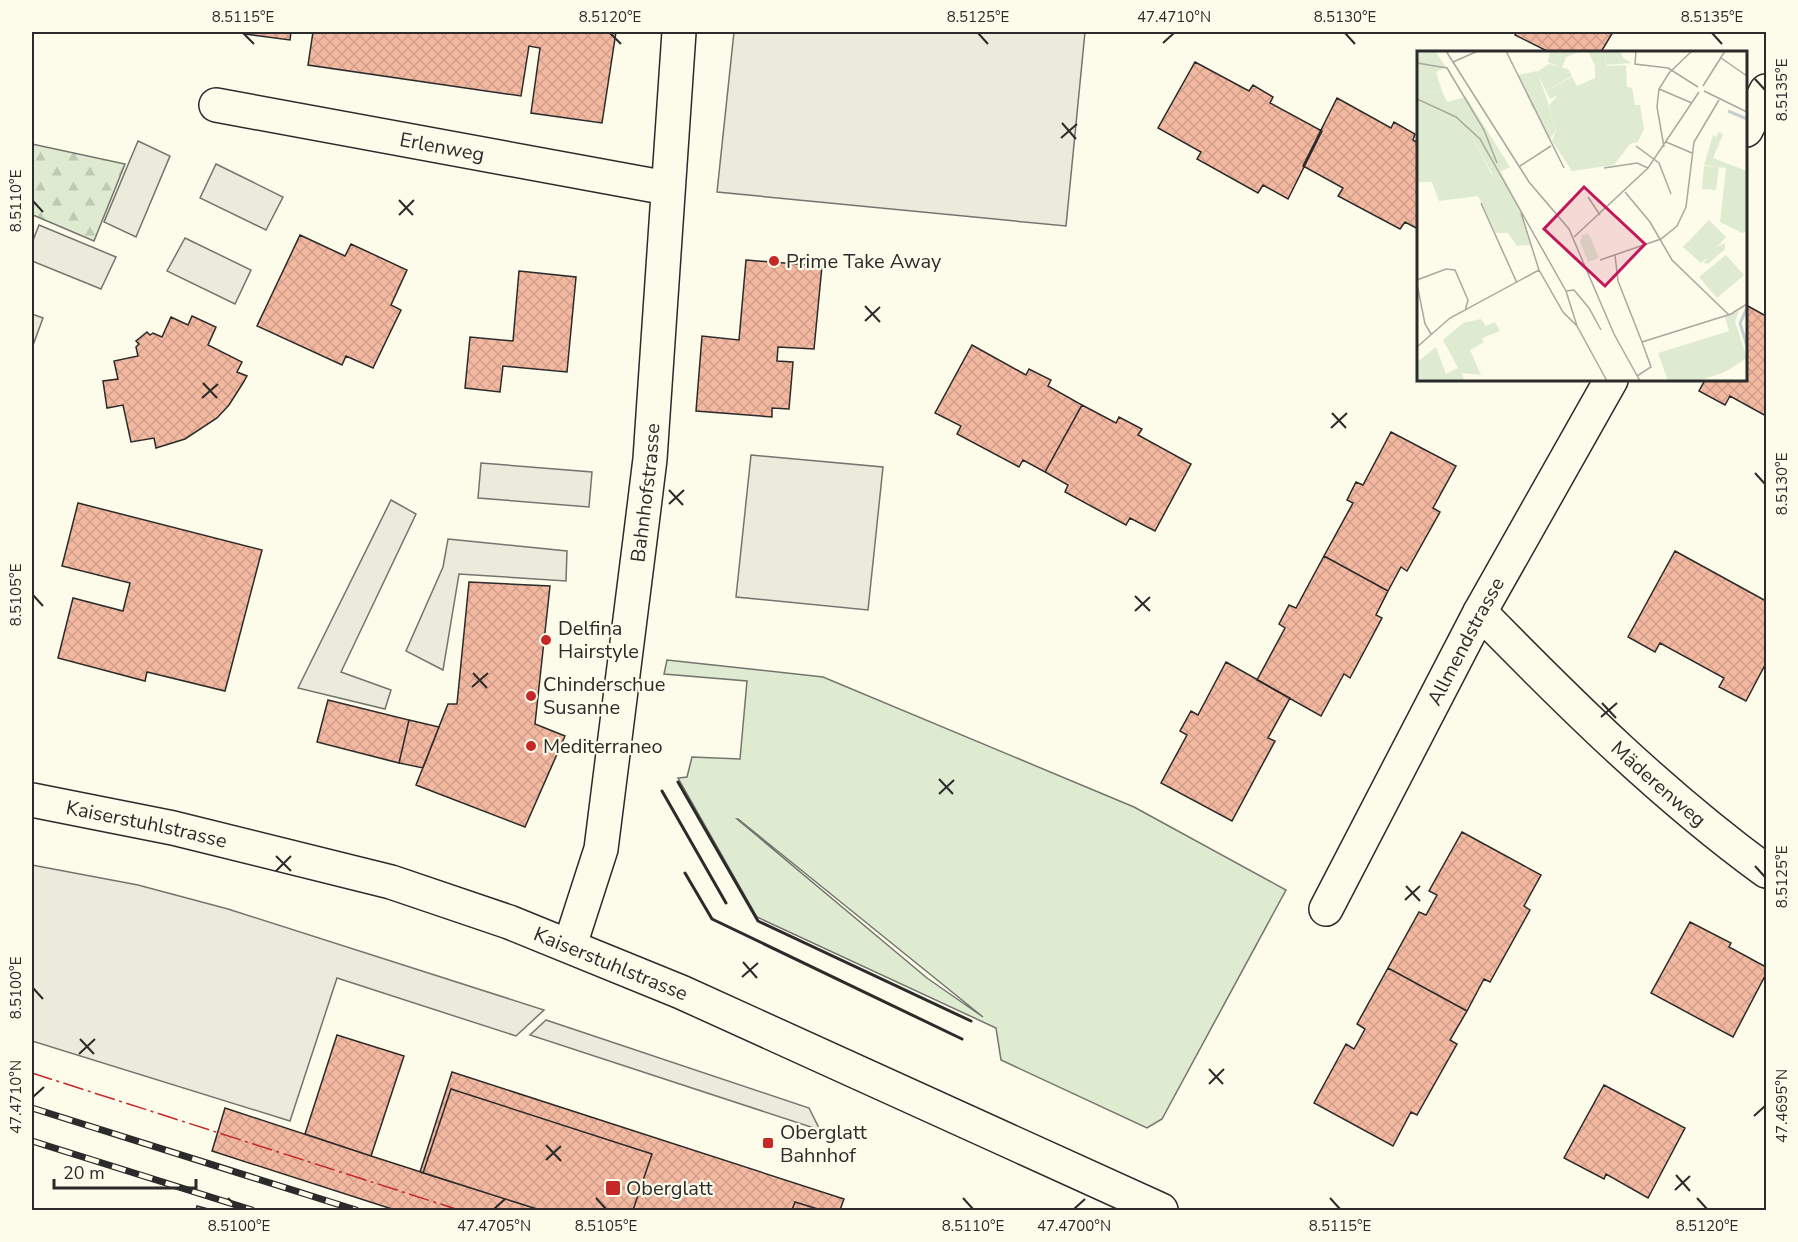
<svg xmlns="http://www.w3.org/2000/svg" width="1798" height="1242" font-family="'Nunito Sans',sans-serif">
	<defs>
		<pattern id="forest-firs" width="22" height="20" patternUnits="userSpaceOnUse" patternTransform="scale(1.5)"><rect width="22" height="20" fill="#deebd1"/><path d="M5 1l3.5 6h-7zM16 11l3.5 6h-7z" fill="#bfcab4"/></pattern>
		<pattern id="building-cross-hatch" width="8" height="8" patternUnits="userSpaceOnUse" patternTransform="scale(1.5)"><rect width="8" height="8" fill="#f2b8a0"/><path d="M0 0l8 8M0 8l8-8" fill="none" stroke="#d09e8a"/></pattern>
	</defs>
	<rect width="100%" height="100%" fill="#fdfbea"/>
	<!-- grass -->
	<path fill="#deebd1" stroke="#74746e" stroke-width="1.5" fill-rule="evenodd" d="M 667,660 L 823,677 L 1134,807 L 1286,890 L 1162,1119 L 1147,1128 L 1001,1060 L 996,1028 L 757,917 L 678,778 L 687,777 L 692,757 L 740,759 L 747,681 L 664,674 ZM 737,819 L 738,819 L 983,1017 L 927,978 Z"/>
	<!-- forest -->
	<path fill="url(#forest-firs)" stroke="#74746e" stroke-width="1.5" d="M 32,144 L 125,164 L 94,241 L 33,215 L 32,217 Z"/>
	<!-- parking -->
	<path fill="#eceadb" stroke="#74746e" stroke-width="1.5" d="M 734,32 L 1085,32 L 1066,226 L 717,192 Z
		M 138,141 L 170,156 L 136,237 L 104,222 Z
		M 216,164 L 283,197 L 266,230 L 200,198 Z
		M 39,225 L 116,257 L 101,289 L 32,261 L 32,243 Z
		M 185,238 L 251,270 L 235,304 L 167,271 Z
		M 32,314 L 43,318 L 32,348 Z
		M 751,455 L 883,467 L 868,610 L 736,597 Z
		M 481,463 L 592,472 L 589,507 L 478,498 Z
		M 391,500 L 416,514 L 341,672 L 391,690 L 385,709 L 298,688 Z
		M 448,539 L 567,551 L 566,581 L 459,574 L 443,670 L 406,651 L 443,567 Z
		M 32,865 L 138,885 L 228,909 L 544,1010 L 516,1036 L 337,978 L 290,1121 L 32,1041 Z
		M 546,1020 L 809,1108 L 820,1130 L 530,1035 Z"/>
	<!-- building -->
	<path fill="url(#building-cross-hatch)" stroke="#2b2b2b" stroke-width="1.5" d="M 245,32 L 291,32 L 290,40 L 244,34 Z
		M 313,32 L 616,32 L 602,123 L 531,113 L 540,48 L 529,46 L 521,96 L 308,65 Z
		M 1517,32 L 1613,32 L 1601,52 L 1549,52 L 1515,35 Z
		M 1195,62 L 1249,91 L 1253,85 L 1273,97 L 1270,103 L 1322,131 L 1288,199 L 1263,185 L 1258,193 L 1197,159 L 1201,152 L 1158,128 Z
		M 1337,98 L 1391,128 L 1394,122 L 1415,134 L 1413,140 L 1418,143 L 1418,229 L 1405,222 L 1400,229 L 1338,196 L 1343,188 L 1303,166 Z
		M 300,235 L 345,256 L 351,244 L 407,270 L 391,305 L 401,310 L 373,368 L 346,356 L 342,365 L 257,326 Z
		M 746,260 L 822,266 L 814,349 L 778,347 L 777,361 L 793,362 L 789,409 L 772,408 L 772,417 L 696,411 L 702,336 L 739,340 Z
		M 519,271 L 576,277 L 567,372 L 503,366 L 500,392 L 465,388 L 470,337 L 513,341 Z
		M 1746,305 L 1766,316 L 1766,416 L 1730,396 L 1725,405 L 1699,391 L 1705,380 L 1746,380 Z
		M 192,316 L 216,327 L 208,345 L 242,362 L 237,372 L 247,376 L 243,383 L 229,405 L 217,418 L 185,439 L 156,448 L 154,438 L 131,442 L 123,405 L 107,408 L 103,381 L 118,379 L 114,361 L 138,356 L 136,347 L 139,344 L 136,341 L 147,332 L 150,335 L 153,333 L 162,337 L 171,317 L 188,325 Z
		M 972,345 L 1026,375 L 1029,369 L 1051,380 L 1048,386 L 1082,405 L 1045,472 L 1023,460 L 1019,467 L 957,434 L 961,426 L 935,413 Z
		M 1082,405 L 1116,423 L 1119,417 L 1142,429 L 1138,435 L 1191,464 L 1155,531 L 1130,518 L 1126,525 L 1065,492 L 1068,485 L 1045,472 Z
		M 1391,432 L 1456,466 L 1433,508 L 1440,512 L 1407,571 L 1401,567 L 1388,591 L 1324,556 L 1353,503 L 1347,500 L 1356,482 L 1363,485 Z
		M 78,503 L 262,550 L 225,691 L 147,672 L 145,681 L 58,658 L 73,598 L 123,611 L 130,583 L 62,566 Z
		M 1675,551 L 1766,601 L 1766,663 L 1746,701 L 1719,687 L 1724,678 L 1660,643 L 1655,652 L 1628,637 Z
		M 1324,556 L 1388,591 L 1376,615 L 1382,618 L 1350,678 L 1344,674 L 1321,716 L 1257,680 L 1285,628 L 1279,624 L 1289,605 L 1296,608 Z
		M 469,582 L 550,586 L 535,724 L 565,736 L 525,827 L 416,785 L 448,704 L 457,704 Z
		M 1226,662 L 1290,698 L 1268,738 L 1275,741 L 1232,821 L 1161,783 L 1187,735 L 1180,731 L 1191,711 L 1198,715 Z
		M 328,700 L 409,720 L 399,763 L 317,742 Z
		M 409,720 L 439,727 L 423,768 L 399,763 Z
		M 1462,832 L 1541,875 L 1524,906 L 1530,910 L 1490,982 L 1484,979 L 1467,1011 L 1388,968 L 1419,912 L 1426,915 L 1437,895 L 1429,891 Z
		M 1690,922 L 1731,943 L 1729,947 L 1766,967 L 1766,974 L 1733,1037 L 1651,993 Z
		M 1388,968 L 1467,1011 L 1450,1040 L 1457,1044 L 1417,1115 L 1411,1112 L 1393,1146 L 1314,1103 L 1346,1044 L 1354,1049 L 1359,1040 L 1365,1029 L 1357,1024 Z
		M 337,1035 L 404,1056 L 371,1156 L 305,1134 Z
		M 452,1072 L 844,1199 L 840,1210 L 821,1210 L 795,1202 L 792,1210 L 633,1210 L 652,1154 L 451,1089 L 423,1173 L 420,1172 Z
		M 1604,1085 L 1685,1128 L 1648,1198 L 1606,1174 L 1604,1179 L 1564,1158 Z
		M 451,1089 L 652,1154 L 633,1210 L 540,1210 L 423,1173 Z
		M 225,1108 L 371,1156 L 540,1210 L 395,1210 L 212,1151 Z
		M 795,1202 L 821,1210 L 792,1210 Z
		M 197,1206 L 212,1210 L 196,1210 Z"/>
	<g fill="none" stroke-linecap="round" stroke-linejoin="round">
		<defs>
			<g id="street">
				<path id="s1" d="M 216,105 L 667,188"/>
				<path d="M 1746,130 L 1766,91"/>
				<path id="s2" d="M 1480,612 C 1571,705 1662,795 1766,871"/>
				<path id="s3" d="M 1326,909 L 1480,612 L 1611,380"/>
			</g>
			<g id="secondary">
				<path id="s4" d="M 32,800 L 173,828 L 391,882 L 509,922 L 681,992 L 1161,1210"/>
				<path id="s5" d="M 570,945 L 601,849 L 641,532 L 650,459 L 679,32"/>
			</g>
		</defs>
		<!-- street casing -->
		<use href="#street" stroke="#2b2b2b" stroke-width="36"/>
		<!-- secondary casing -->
		<use href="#secondary" stroke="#2b2b2b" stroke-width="36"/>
		<!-- street -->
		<use href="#street" stroke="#fdfbea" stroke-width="33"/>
		<!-- secondary -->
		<use href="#secondary" stroke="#fdfbea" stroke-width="33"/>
		<defs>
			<path id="rail" d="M 32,1108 L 356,1210
				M 32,1141 L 252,1210"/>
		</defs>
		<!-- rail casing -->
		<use href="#rail" stroke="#2b2b2b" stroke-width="7"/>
		<!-- rail -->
		<use href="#rail" stroke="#fdfbea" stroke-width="4.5" stroke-dasharray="14" stroke-linecap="butt"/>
		<!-- wall -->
		<path stroke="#2b2b2b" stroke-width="3" d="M 678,782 L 758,921 L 971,1021
			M 662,791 L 726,903
			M 685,873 L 712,919 L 962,1039"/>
		<!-- power -->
		<path stroke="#c62828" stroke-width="1.5" stroke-dasharray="21 4.5 3 4.5" stroke-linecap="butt" d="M 32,1073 L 459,1210"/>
	</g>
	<!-- ticks -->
	<path fill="none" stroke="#2b2b2b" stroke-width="2" d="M 243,33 L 254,44M 610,33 L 621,44M 978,33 L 988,44M 1345,33 L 1355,44M 1712,33 L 1722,44M 1163,43 L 1174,33M 1755,79 L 1765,90M 1062,123 L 1076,139M 1061,138 L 1077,124M 399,200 L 413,215M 33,201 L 43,212M 399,215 L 414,200M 865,306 L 880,322M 865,321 L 880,307M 203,383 L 217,398M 202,398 L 218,384M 1332,413 L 1346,428M 1331,428 L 1347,413M 1755,473 L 1765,484M 669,490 L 683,505M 669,504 L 684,490M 33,595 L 43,606M 1135,596 L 1150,611M 1135,611 L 1150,597M 473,673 L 487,688M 472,687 L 488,673M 1602,703 L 1616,718M 1601,717 L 1617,703M 939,779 L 953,794M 939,794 L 954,780M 276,856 L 291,871M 1755,866 L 1765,877M 276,871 L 291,856M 1406,886 L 1420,901M 1405,900 L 1420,886M 743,962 L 757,978M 742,977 L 758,963M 33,988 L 43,999M 80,1039 L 94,1054M 79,1054 L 95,1039M 1209,1069 L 1223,1084M 1209,1084 L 1224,1069M 33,1097 L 44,1087M 1754,1116 L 1765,1106M 546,1145 L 561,1161M 546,1160 L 561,1146M 1676,1175 L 1690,1191M 1675,1190 L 1690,1176M 228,1198 L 239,1209M 596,1198 L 606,1209M 963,1198 L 973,1209M 1330,1198 L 1340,1209M 1697,1198 L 1707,1209M 494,1209 L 505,1199M 1074,1209 L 1085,1199"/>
	<!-- markers -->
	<g fill="#c62828" stroke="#fdfbea" stroke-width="2">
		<circle cx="774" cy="261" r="6"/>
		<circle cx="546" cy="640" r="6"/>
		<circle cx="531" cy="696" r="6"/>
		<circle cx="531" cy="746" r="6"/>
		<rect x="762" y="1137" width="12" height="12" rx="3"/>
		<rect x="605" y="1180" width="16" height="16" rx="3"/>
	</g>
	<g text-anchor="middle" stroke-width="4.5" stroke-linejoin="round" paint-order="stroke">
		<!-- street labels -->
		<g font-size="20" fill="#2b2b2b" stroke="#fdfbea">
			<text dy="7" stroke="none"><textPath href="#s1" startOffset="230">Erlenweg</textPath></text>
			<text dy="7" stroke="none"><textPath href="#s5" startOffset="460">Bahnhofstrasse</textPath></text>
			<text dy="7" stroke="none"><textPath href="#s3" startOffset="302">Allmendstrasse</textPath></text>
			<text dy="7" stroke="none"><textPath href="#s2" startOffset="248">Mäderenweg</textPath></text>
			<text dy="7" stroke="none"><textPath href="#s4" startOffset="117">Kaiserstuhlstrasse</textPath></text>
			<text dy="7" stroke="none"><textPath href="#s4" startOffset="603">Kaiserstuhlstrasse</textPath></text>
		</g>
		<!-- poi labels -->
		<g font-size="20" fill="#2b2b2b" stroke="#fdfbea" text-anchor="start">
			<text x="786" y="268">Prime Take Away</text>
			<text x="558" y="635">Delfina<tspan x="558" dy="23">Hairstyle</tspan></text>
			<text x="543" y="691">Chinderschue<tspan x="543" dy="23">Susanne</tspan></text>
			<text x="543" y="753">Mediterraneo</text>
			<text x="780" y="1139">Oberglatt<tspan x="780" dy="23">Bahnhof</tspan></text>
			<text x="626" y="1195">Oberglatt</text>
		</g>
	</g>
	<!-- overview -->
	<g transform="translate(1417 51)">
		<rect width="330" height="330" fill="#fdfbea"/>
		<path d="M 188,0 L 203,0 L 206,7 L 215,12 L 189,14 ZM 155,26 L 160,35 L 133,48 L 129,40 ZM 25,40 L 30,51 L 49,46 L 93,116 L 76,124 L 48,73 L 0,47 L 1,41 ZM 302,81 L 306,83 L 296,107 L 330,120 L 330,181 L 325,182 L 303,171 L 309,117 L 287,114 L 296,84 L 299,86 ZM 292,169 L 309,186 L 300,196 L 308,192 L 308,198 L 291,213 L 287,212 L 290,207 L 284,212 L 266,196 ZM 168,180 L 173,185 L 182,207 L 171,211 L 163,191 L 165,184 L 170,183 ZM 309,204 L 327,224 L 300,247 L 282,226 ZM 322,260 L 318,270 L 330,307 L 308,321 L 281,330 L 251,330 L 241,302 L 312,280 L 308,266 ZM 64,268 L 69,275 L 78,271 L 83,280 L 65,287 L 67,291 L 53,299 L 64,324 L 45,322 L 47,330 L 0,330 L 0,311 L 19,296 L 29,323 L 41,317 L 26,289 L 46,272 Z" fill="#deebd1"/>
		<path d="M 0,0 L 18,0 L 29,16 L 19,21 L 25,40 L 0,41 ZM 133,0 L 165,0 L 149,6 L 145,17 L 131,11 ZM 171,0 L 188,0 L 189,15 L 209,14 L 210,36 L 215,37 L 218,54 L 223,54 L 227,78 L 221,91 L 213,93 L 197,114 L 155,120 L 135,90 L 139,80 L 132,54 L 142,43 L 178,27 L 178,15 ZM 0,49 L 48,72 L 75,124 L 84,121 L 105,161 L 114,194 L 100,195 L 91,182 L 79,182 L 61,145 L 22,150 L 15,131 L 2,131 Z" fill="#deebd1"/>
		<path d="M 121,54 L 132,55 L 139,80 L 132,89 L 117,57 Z" fill="#deebd1"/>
		<path d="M 120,20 L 132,54 L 116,58 L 101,24 ZM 287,115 L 302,116 L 299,139 L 285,138 Z" fill="#deebd1"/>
		<path d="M 132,13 L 151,18 L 155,25 L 129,40 L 120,21 Z" fill="#deebd1"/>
		<path fill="none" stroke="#c7d0d0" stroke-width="3" d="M 311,60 L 330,68M 330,257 L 323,272 L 330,295"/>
		<path fill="none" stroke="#a9a89e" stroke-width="1.5" d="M 29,0 L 112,131 L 152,178 L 197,283 L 223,330M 89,0 L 147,117M 219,0 L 218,13 L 251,17 L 281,36M 304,7 L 330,25M 36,11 L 61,0M 0,12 L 30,17 L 67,79 L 80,112M 286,35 L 308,0M 242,38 L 275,52M 287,40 L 330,61M 0,48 L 39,66 L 63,88 L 149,240 L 160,275 L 190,330M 249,91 L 275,102M 219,95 L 242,112 L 254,143M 247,96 L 240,56 L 242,38 L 252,22 L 275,0M 103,115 L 134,95M 187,117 L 220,112 L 231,117M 208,141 L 233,171 L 255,209 L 312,264M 171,146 L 183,164M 64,152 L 100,232M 104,162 L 122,219 L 146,261 L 160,275M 157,186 L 231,117 L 282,41M 198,204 L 201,230 L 225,291M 183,209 L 244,188 L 260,175 L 269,156 L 277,91 L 302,49M 0,229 L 29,218 L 38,219 L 51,249 L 48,260M 0,233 L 8,273 L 14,283M 149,240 L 157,239 L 172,257 L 184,279M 0,296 L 33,267 L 122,219M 220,325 L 234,316 L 225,291 L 314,263 L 330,253"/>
		<path fill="#c2185b" fill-opacity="0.15" stroke="#c2185b" stroke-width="3" d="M 167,136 L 228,193 L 188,235 L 127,178 Z"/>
		<rect width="330" height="330" fill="none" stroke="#2b2b2b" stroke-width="3"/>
	</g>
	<!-- border -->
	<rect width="1798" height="1242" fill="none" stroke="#fdfbea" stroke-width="66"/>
	<!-- scale -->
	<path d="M54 1179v9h142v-9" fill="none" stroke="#2b2b2b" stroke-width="3"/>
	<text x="63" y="1179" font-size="18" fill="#2b2b2b" stroke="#fdfbea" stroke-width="4.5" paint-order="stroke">20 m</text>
	<rect x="33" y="33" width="1732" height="1176" fill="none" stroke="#2b2b2b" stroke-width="2"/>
	<g font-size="15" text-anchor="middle" fill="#2b2b2b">
		<text x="243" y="22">8.5115°E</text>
		<text x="610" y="22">8.5120°E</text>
		<text x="978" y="22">8.5125°E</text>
		<text x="1174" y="22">47.4710°N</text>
		<text x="1345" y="22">8.5130°E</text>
		<text x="1712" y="22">8.5135°E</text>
		<text transform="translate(1782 90) rotate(-90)" y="5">8.5135°E</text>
		<text transform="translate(16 201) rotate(-90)" y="5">8.5110°E</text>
		<text transform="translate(1782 484) rotate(-90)" y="5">8.5130°E</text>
		<text transform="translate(16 595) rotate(-90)" y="5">8.5105°E</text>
		<text transform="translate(1782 877) rotate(-90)" y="5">8.5125°E</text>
		<text transform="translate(16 988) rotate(-90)" y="5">8.5100°E</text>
		<text transform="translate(16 1097) rotate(-90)" y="5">47.4710°N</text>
		<text transform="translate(1782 1106) rotate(-90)" y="5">47.4695°N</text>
		<text x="239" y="1231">8.5100°E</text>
		<text x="494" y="1231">47.4705°N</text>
		<text x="606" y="1231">8.5105°E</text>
		<text x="973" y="1231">8.5110°E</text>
		<text x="1074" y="1231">47.4700°N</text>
		<text x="1340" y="1231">8.5115°E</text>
		<text x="1707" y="1231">8.5120°E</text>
	</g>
</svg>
